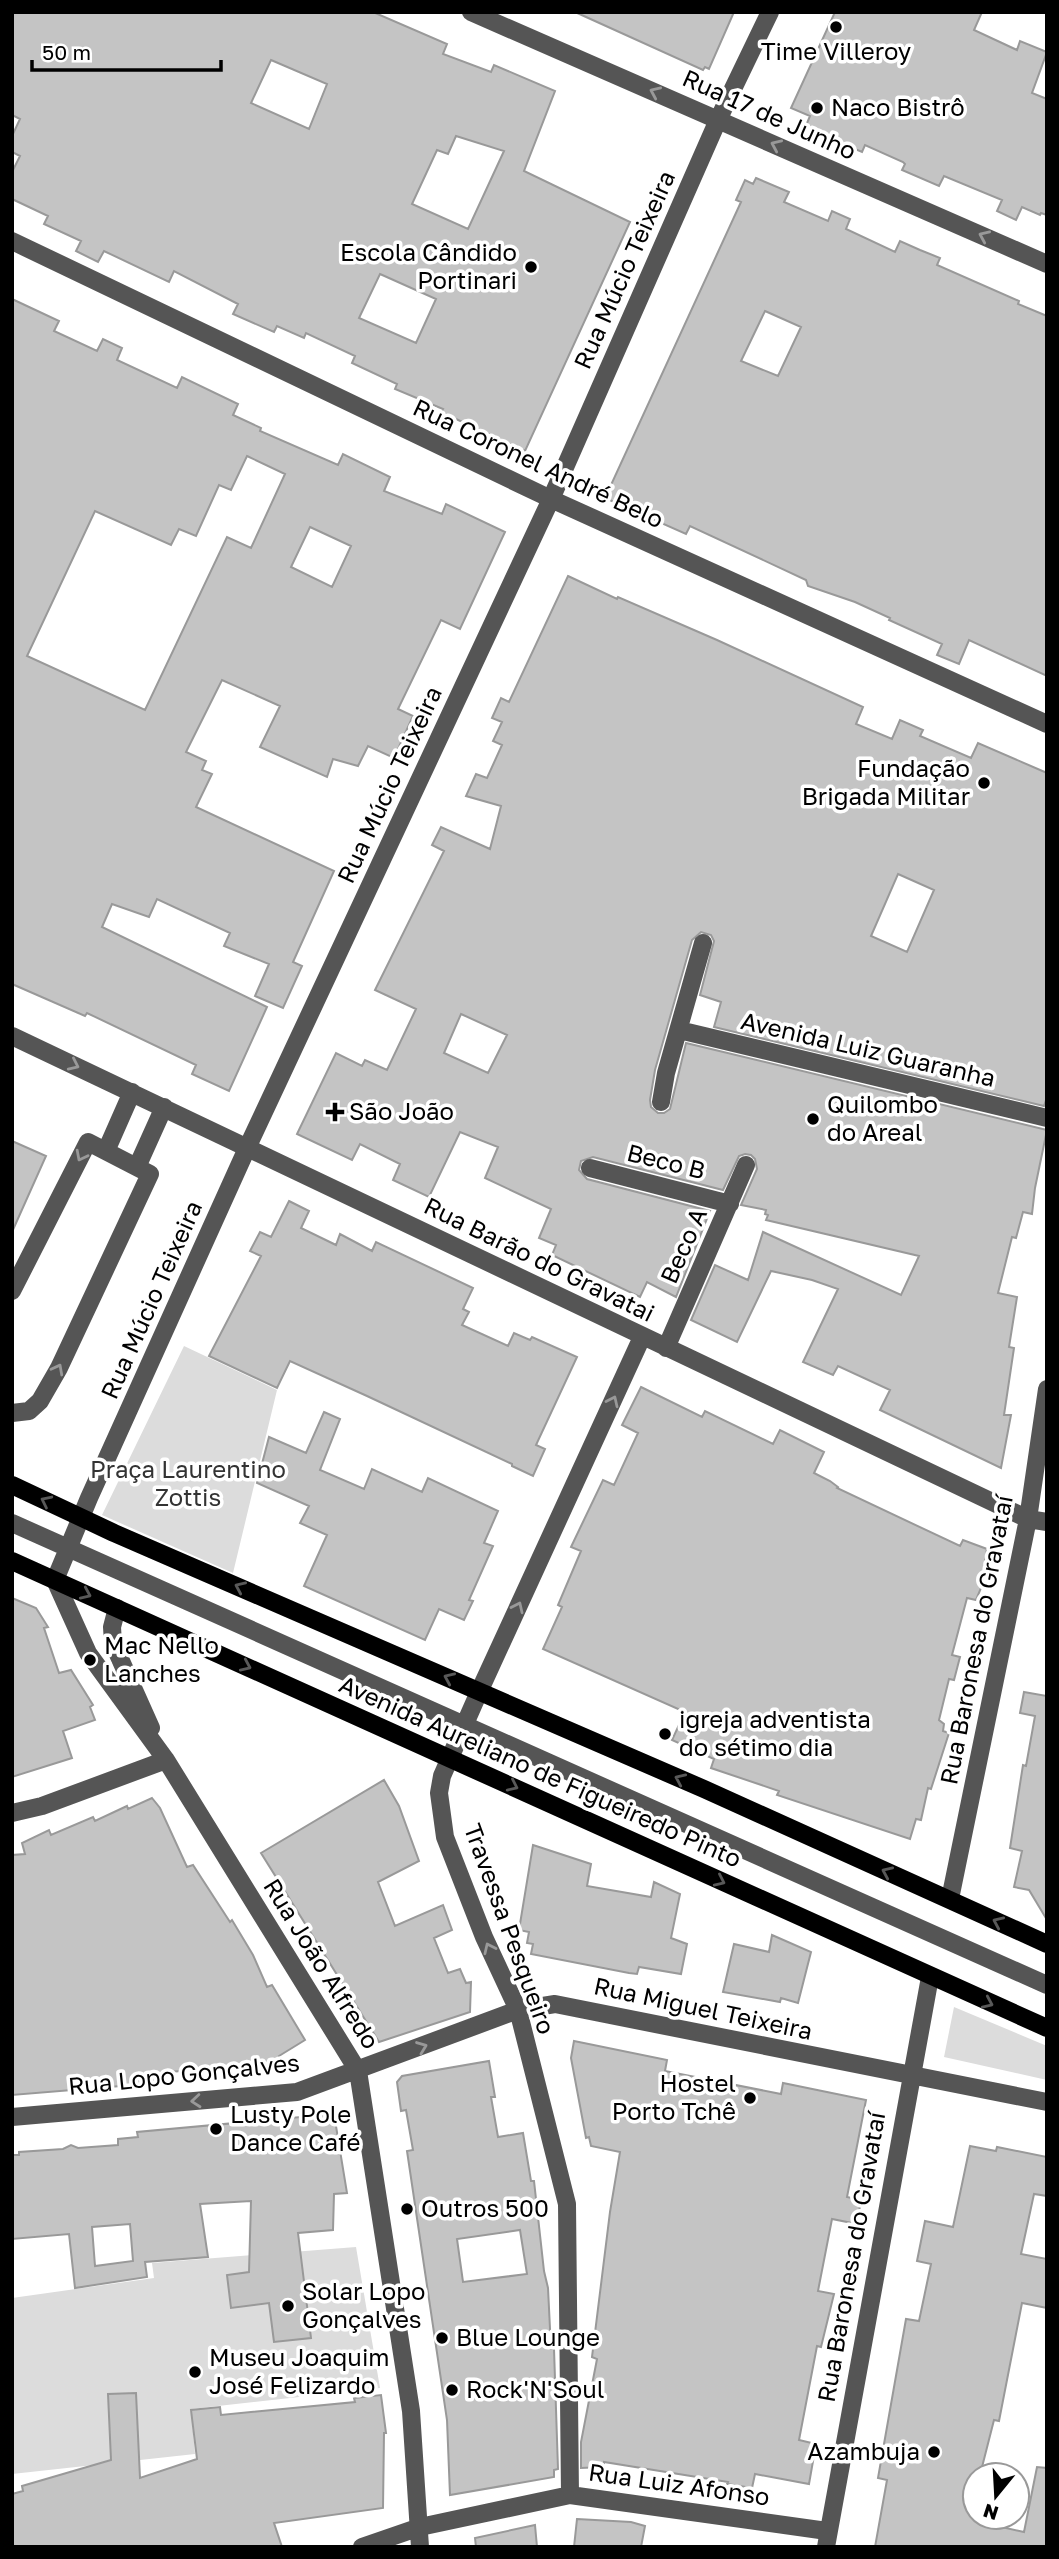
<svg xmlns="http://www.w3.org/2000/svg" width="1059" height="2559" font-family="'Golos Text',sans-serif">
	<rect width="100%" height="100%" fill="#fff"/>
	<!-- green -->
	<path fill="#dcdcdc" d="M 184,1346 L 277,1390 L 233,1573 L 102,1515 Z
		M 954,2007 L 1047,2046 L 1047,2080 L 944,2057 Z
		M 356,2247 L 380,2388 L 191,2409 L 195,2454 L 12,2474 L 12,2298 L 154,2278 L 152,2263 Z"/>
	<!-- building -->
	<path fill="#c4c4c4" stroke="#999" stroke-width="2" fill-rule="evenodd" d="M 12,12 L 373,12 L 447,44 L 443,54 L 491,72 L 494,65 L 555,91 L 524,171 L 630,222 L 525,451 L 441,412 L 443,409 L 395,389 L 397,384 L 352,363 L 355,356 L 306,333 L 304,338 L 277,326 L 274,332 L 233,314 L 238,304 L 174,271 L 169,282 L 104,251 L 98,262 L 76,251 L 81,241 L 44,224 L 48,216 L 12,199 L 12,172 L 20,156 L 12,152 L 12,136 L 20,119 L 12,115 ZM 271,60 L 327,84 L 309,129 L 251,103 ZM 456,136 L 504,151 L 468,229 L 412,204 L 437,150 L 448,154 ZM 380,274 L 436,299 L 416,343 L 359,318 Z
		M 575,12 L 734,12 L 709,69 L 705,67 L 703,70 Z
		M 835,12 L 982,12 L 974,30 L 1017,50 L 1020,41 L 1047,52 L 1032,93 L 1047,99 L 1047,215 L 1041,213 L 1040,215 L 1022,207 L 1016,220 L 997,211 L 1002,200 L 944,176 L 939,186 L 902,170 L 905,164 L 903,162 L 865,145 L 862,152 L 805,128 L 810,116 L 791,108 Z
		M 756,178 L 789,192 L 784,202 L 828,221 L 832,211 L 850,219 L 846,229 L 895,252 L 900,241 L 920,250 L 940,258 L 937,265 L 1019,301 L 1018,304 L 1047,316 L 1047,676 L 969,640 L 959,664 L 937,655 L 942,644 L 889,620 L 890,618 L 855,602 L 808,586 L 806,580 L 690,526 L 686,534 L 605,498 L 741,202 L 736,200 L 745,180 L 753,184 ZM 765,311 L 801,327 L 778,376 L 741,361 Z
		M 12,299 L 59,321 L 54,331 L 97,351 L 103,339 L 122,348 L 117,360 L 177,388 L 182,377 L 238,404 L 233,415 L 261,428 L 260,431 L 338,465 L 343,454 L 390,477 L 384,491 L 442,514 L 446,504 L 505,532 L 460,629 L 441,620 L 398,709 L 413,716 L 394,758 L 368,746 L 358,766 L 333,759 L 327,777 L 260,747 L 280,706 L 222,680 L 186,752 L 206,761 L 202,770 L 212,774 L 196,807 L 334,871 L 293,962 L 302,966 L 283,1008 L 255,996 L 269,964 L 224,946 L 230,933 L 157,899 L 149,917 L 112,904 L 102,927 L 267,1007 L 229,1091 L 192,1074 L 196,1065 L 87,1013 L 85,1016 L 12,984 ZM 247,456 L 285,474 L 251,548 L 227,537 L 145,710 L 27,656 L 95,511 L 171,545 L 179,529 L 196,536 L 219,485 L 231,490 ZM 310,527 L 351,546 L 332,587 L 291,567 Z
		M 568,576 L 617,599 L 618,597 L 717,640 L 863,707 L 856,724 L 892,739 L 900,720 L 923,730 L 920,736 L 971,758 L 978,743 L 1047,773 L 1047,1097 L 1044,1106 L 714,1027 L 721,1002 L 700,995 L 714,941 L 711,935 L 701,932 L 692,940 L 655,1070 L 650,1100 L 651,1107 L 658,1113 L 664,1113 L 670,1109 L 686,1043 L 1047,1130 L 1035,1188 L 1032,1214 L 1023,1212 L 1016,1238 L 1012,1237 L 998,1293 L 1017,1297 L 1009,1347 L 1014,1348 L 1004,1415 L 1011,1415 L 1001,1468 L 880,1410 L 890,1390 L 838,1366 L 833,1375 L 803,1362 L 838,1289 L 812,1280 L 771,1271 L 737,1342 L 691,1320 L 715,1265 L 748,1280 L 763,1232 L 901,1295 L 919,1256 L 766,1220 L 768,1215 L 765,1214 L 766,1210 L 741,1205 L 757,1169 L 755,1159 L 751,1155 L 745,1154 L 739,1156 L 723,1190 L 593,1157 L 581,1161 L 579,1170 L 587,1179 L 710,1211 L 676,1297 L 647,1282 L 640,1297 L 552,1255 L 556,1245 L 539,1238 L 551,1209 L 485,1178 L 498,1147 L 460,1132 L 429,1197 L 393,1180 L 400,1164 L 360,1144 L 352,1160 L 297,1134 L 336,1053 L 362,1066 L 365,1060 L 387,1070 L 416,1009 L 375,990 L 444,851 L 432,845 L 441,827 L 490,849 L 501,806 L 466,796 L 476,774 L 487,778 L 502,745 L 493,741 L 502,722 L 492,718 L 501,698 L 509,702 ZM 898,874 L 934,890 L 907,952 L 871,936 ZM 461,1014 L 507,1035 L 488,1073 L 444,1053 Z
		M 12,1141 L 46,1156 L 12,1232 Z
		M 289,1201 L 309,1211 L 301,1228 L 336,1245 L 340,1234 L 372,1251 L 376,1242 L 473,1288 L 463,1309 L 469,1312 L 462,1325 L 508,1346 L 514,1333 L 530,1340 L 532,1337 L 577,1357 L 536,1445 L 545,1449 L 533,1476 L 512,1466 L 512,1464 L 367,1396 L 290,1361 L 277,1388 L 209,1356 L 261,1256 L 250,1251 L 260,1232 L 271,1237 Z
		M 641,1387 L 702,1417 L 705,1411 L 773,1444 L 780,1430 L 824,1452 L 814,1473 L 830,1481 L 838,1487 L 837,1488 L 960,1546 L 963,1540 L 987,1549 L 981,1588 L 976,1600 L 967,1598 L 952,1655 L 960,1657 L 954,1680 L 949,1679 L 939,1720 L 944,1724 L 943,1731 L 949,1733 L 931,1789 L 928,1788 L 921,1820 L 916,1819 L 910,1839 L 777,1795 L 779,1791 L 711,1768 L 714,1759 L 672,1740 L 685,1712 L 543,1649 L 562,1607 L 558,1605 L 581,1551 L 571,1547 L 603,1480 L 614,1485 L 638,1433 L 622,1425 Z
		M 324,1412 L 340,1419 L 320,1470 L 364,1489 L 372,1469 L 422,1492 L 428,1478 L 498,1511 L 484,1543 L 493,1546 L 469,1600 L 473,1601 L 464,1620 L 439,1609 L 425,1640 L 304,1586 L 327,1535 L 300,1523 L 309,1506 L 257,1483 L 269,1437 L 306,1453 Z
		M 12,1598 L 36,1608 L 48,1627 L 44,1628 L 59,1673 L 71,1670 L 93,1705 L 90,1707 L 95,1720 L 63,1731 L 72,1758 L 12,1777 Z
		M 1024,1692 L 1047,1696 L 1047,1920 L 1029,1890 L 1014,1887 L 1022,1851 L 1010,1848 L 1023,1765 L 1026,1766 L 1035,1716 L 1020,1713 Z
		M 384,1780 L 399,1806 L 419,1861 L 378,1882 L 395,1926 L 443,1905 L 452,1930 L 434,1938 L 448,1973 L 460,1969 L 466,1983 L 471,1982 L 470,2012 L 379,2042 L 261,1853 Z
		M 152,1798 L 160,1808 L 187,1867 L 193,1865 L 230,1922 L 232,1920 L 253,1955 L 267,1987 L 272,1985 L 305,2040 L 279,2056 L 283,2063 L 156,2073 L 157,2083 L 12,2095 L 12,1855 L 25,1854 L 22,1843 L 49,1830 L 51,1835 L 93,1817 L 95,1821 L 127,1806 L 128,1809 Z
		M 533,1845 L 591,1864 L 587,1886 L 651,1897 L 654,1882 L 680,1894 L 671,1938 L 687,1944 L 681,1974 L 639,1967 L 637,1974 L 629,1973 L 531,1954 L 533,1944 L 527,1943 L 529,1932 L 519,1930 Z
		M 772,1935 L 811,1952 L 798,2003 L 781,1998 L 780,2002 L 723,1992 L 734,1944 L 769,1952 Z
		M 574,2041 L 667,2060 L 665,2071 L 781,2094 L 783,2083 L 866,2100 L 847,2197 L 861,2200 L 857,2224 L 832,2219 L 818,2291 L 834,2294 L 821,2347 L 817,2346 L 799,2440 L 816,2444 L 809,2484 L 755,2474 L 752,2488 L 727,2484 L 728,2482 L 604,2462 L 604,2467 L 581,2468 L 581,2442 L 597,2359 L 592,2357 L 610,2212 L 620,2152 L 591,2146 L 589,2137 L 586,2138 L 571,2058 Z
		M 489,2061 L 495,2097 L 491,2097 L 498,2137 L 523,2133 L 531,2181 L 534,2181 L 544,2271 L 548,2288 L 551,2349 L 554,2349 L 558,2469 L 554,2470 L 554,2477 L 450,2495 L 447,2420 L 407,2151 L 413,2150 L 406,2110 L 401,2111 L 397,2082 L 402,2076 ZM 520,2230 L 527,2274 L 463,2282 L 457,2239 Z
		M 334,2114 L 347,2193 L 334,2194 L 333,2230 L 298,2233 L 311,2338 L 274,2342 L 269,2303 L 231,2308 L 227,2275 L 249,2272 L 251,2201 L 200,2204 L 208,2257 L 145,2262 L 147,2277 L 75,2288 L 69,2234 L 12,2239 L 12,2155 L 19,2155 L 19,2152 L 63,2149 L 71,2145 L 78,2148 L 118,2145 L 118,2139 L 138,2137 L 137,2132 ZM 130,2224 L 133,2261 L 95,2266 L 92,2227 Z
		M 970,2146 L 996,2151 L 997,2147 L 1047,2157 L 1047,2196 L 1034,2194 L 1021,2254 L 1047,2259 L 1047,2308 L 1022,2303 L 999,2421 L 994,2420 L 980,2475 L 975,2475 L 975,2521 L 1024,2532 L 1037,2467 L 1047,2468 L 1047,2547 L 875,2547 L 887,2480 L 878,2478 L 906,2319 L 919,2321 L 931,2264 L 917,2261 L 925,2221 L 953,2227 Z
		M 136,2393 L 140,2478 L 197,2459 L 191,2410 L 220,2407 L 221,2415 L 355,2402 L 354,2398 L 381,2395 L 386,2433 L 384,2433 L 383,2508 L 274,2523 L 282,2547 L 12,2547 L 12,2494 L 23,2491 L 22,2486 L 111,2460 L 108,2394 Z
		M 577,2519 L 631,2522 L 645,2526 L 641,2547 L 574,2547 Z
		M 535,2525 L 537,2547 L 476,2547 L 475,2538 Z"/>
	<g fill="none" stroke-linecap="round" stroke-linejoin="round">
		<!-- minor -->
		<path stroke="#555" stroke-width="18" d="M 471,12 L 1047,264
			M 12,241 L 551,499 L 1047,724
			M 679,1030 L 1047,1118
			M 12,1036 L 1028,1519 L 1047,1522
			M 661,1102 L 666,1073 L 703,943
			M 106,1151 L 132,1092
			M 137,1167 L 164,1107
			M 590,1168 L 730,1204
			M 12,1291 L 88,1142 L 150,1174 L 59,1368 L 40,1401 L 29,1411 L 12,1413
			M 666,1348 L 746,1165
			M 12,1523 L 1047,1985
			M 117,1608 L 112,1627 L 113,1643 L 151,1728
			M 12,1813 L 42,1806 L 166,1760
			M 950,1899 L 1028,1519 L 1047,1389
			M 12,2117 L 297,2092 L 518,2010 L 555,2004 L 1047,2102
			M 570,2495 L 567,2204 L 518,2010 L 484,1937 L 445,1837 L 439,1793 L 442,1776 L 479,1692 L 642,1337
			M 362,2547 L 420,2527 L 570,2495 L 827,2531
			M 420,2547 L 411,2411 L 358,2071 L 166,1760 L 88,1653 L 55,1580 L 89,1498 L 248,1146 L 551,499 L 718,120 L 770,12
			M 826,2547 L 930,1977"/>
		<!-- major -->
		<path stroke="#000" stroke-width="18" d="M 12,1485 L 114,1533 L 704,1789 L 1047,1944
			M 12,1561 L 1047,2028"/>
	</g>
	<!-- one-way arrows -->
	<defs><path id="oneway-chevron" d="M-2-3.5L2.5 0L-2 3.5" fill="none" stroke-width="1.6" stroke-linecap="round" stroke-linejoin="round" transform="scale(1.75)"/></defs>
	<g stroke="#999">
		<use href="#oneway-chevron" transform="translate(655 92) rotate(-156)"/>
		<use href="#oneway-chevron" transform="translate(776 145) rotate(-156)"/>
		<use href="#oneway-chevron" transform="translate(984 236) rotate(-156)"/>
		<use href="#oneway-chevron" transform="translate(74 1065) rotate(25)"/>
		<use href="#oneway-chevron" transform="translate(81 1156) rotate(117)"/>
		<use href="#oneway-chevron" transform="translate(58 1369) rotate(-62)"/>
		<use href="#oneway-chevron" transform="translate(613 1401) rotate(-65)"/>
		<use href="#oneway-chevron" transform="translate(518 1607) rotate(-65)"/>
		<use href="#oneway-chevron" transform="translate(489 1948) rotate(-115)"/>
		<use href="#oneway-chevron" transform="translate(422 2047) rotate(-21)"/>
		<use href="#oneway-chevron" transform="translate(196 2101) rotate(175)"/>
	</g>
	<g stroke="#595959">
		<use href="#oneway-chevron" transform="translate(46 1501) rotate(-154)"/>
		<use href="#oneway-chevron" transform="translate(240 1587) rotate(-156)"/>
		<use href="#oneway-chevron" transform="translate(86 1594) rotate(24)"/>
		<use href="#oneway-chevron" transform="translate(246 1666) rotate(24)"/>
		<use href="#oneway-chevron" transform="translate(449 1678) rotate(-156)"/>
		<use href="#oneway-chevron" transform="translate(680 1779) rotate(-156)"/>
		<use href="#oneway-chevron" transform="translate(513 1786) rotate(25)"/>
		<use href="#oneway-chevron" transform="translate(887 1872) rotate(-156)"/>
		<use href="#oneway-chevron" transform="translate(720 1881) rotate(25)"/>
		<use href="#oneway-chevron" transform="translate(998 1922) rotate(-156)"/>
		<use href="#oneway-chevron" transform="translate(988 2003) rotate(24)"/>
	</g>
	<!-- markers -->
	<g fill="#000" stroke="#fff" stroke-width="2.5">
		<circle cx="836" cy="27" r="7"/>
		<circle cx="817" cy="108" r="7"/>
		<circle cx="531" cy="267" r="7"/>
		<circle cx="984" cy="783" r="7"/>
		<path d="M331.5 1101.5h7v7h7v7h-7v7h-7v-7h-7v-7h7z"/>
		<circle cx="813" cy="1119" r="7"/>
		<circle cx="90" cy="1660" r="7"/>
		<circle cx="665" cy="1734" r="7"/>
		<circle cx="750" cy="2098" r="7"/>
		<circle cx="216" cy="2129" r="7"/>
		<circle cx="407" cy="2209" r="7"/>
		<circle cx="288" cy="2306" r="7"/>
		<circle cx="442" cy="2338" r="7"/>
		<circle cx="195" cy="2372" r="7"/>
		<circle cx="452" cy="2390" r="7"/>
		<circle cx="934" cy="2452" r="7"/>
	</g>
	<g text-anchor="middle" stroke-width="7" stroke-linejoin="round" paint-order="stroke">
		<!-- poi labels -->
		<g font-size="24" fill="#000" stroke="#fff" text-anchor="start">
			<text x="836" y="60" text-anchor="middle">Time Villeroy</text>
			<text x="831" y="116">Naco Bistrô</text>
			<text x="517" y="261" text-anchor="end">Escola Cândido<tspan x="517" dy="28">Portinari</tspan></text>
			<text x="970" y="777" text-anchor="end">Fundação<tspan x="970" dy="28">Brigada Militar</tspan></text>
			<text x="827" y="1113">Quilombo<tspan x="827" dy="28">do Areal</tspan></text>
			<text x="349" y="1120">São João</text>
			<text x="104" y="1654">Mac Nello<tspan x="104" dy="28">Lanches</tspan></text>
			<text x="679" y="1728">igreja adventista<tspan x="679" dy="28">do sétimo dia</tspan></text>
			<text x="736" y="2092" text-anchor="end">Hostel<tspan x="736" dy="28">Porto Tchê</tspan></text>
			<text x="230" y="2123">Lusty Pole<tspan x="230" dy="28">Dance Café</tspan></text>
			<text x="421" y="2217">Outros 500</text>
			<text x="302" y="2300">Solar Lopo<tspan x="302" dy="28">Gonçalves</tspan></text>
			<text x="456" y="2346">Blue Lounge</text>
			<text x="209" y="2366">Museu Joaquim<tspan x="209" dy="28">José Felizardo</tspan></text>
			<text x="466" y="2398">Rock'N'Soul</text>
			<text x="920" y="2460" text-anchor="end">Azambuja</text>
		</g>
		<!-- street labels -->
		<g font-size="24" fill="#000" stroke="#fff">
			<text transform="translate(769 115) rotate(24)" y="8">Rua 17 de Junho</text>
			<text transform="translate(625 270) rotate(-66)" y="8">Rua Múcio Teixeira</text>
			<text transform="translate(538 464) rotate(25)" y="8">Rua Coronel André Belo</text>
			<text transform="translate(390 785) rotate(-65)" y="8">Rua Múcio Teixeira</text>
			<text transform="translate(868 1050) rotate(13)" y="8">Avenida Luiz Guaranha</text>
			<text transform="translate(666 1162) rotate(14)" y="8">Beco B</text>
			<text transform="translate(684 1246) rotate(-66)" y="8">Beco A</text>
			<text transform="translate(539 1260) rotate(26)" y="8">Rua Barão do Gravatai</text>
			<text transform="translate(152 1300) rotate(-66)" y="8">Rua Múcio Teixeira</text>
			<text transform="translate(977 1640) rotate(-79)" y="8">Rua Baronesa do Gravataí</text>
			<text transform="translate(540 1772) rotate(24)" y="8">Avenida Aureliano de Figueiredo Pinto</text>
			<text transform="translate(509 1929) rotate(70)" y="8">Travessa Pesqueiro</text>
			<text transform="translate(321 1964) rotate(58)" y="8">Rua João Alfredo</text>
			<text transform="translate(703 2009) rotate(12)" y="8">Rua Miguel Teixeira</text>
			<text transform="translate(184 2075) rotate(-6)" y="8">Rua Lopo Gonçalves</text>
			<text transform="translate(852 2257) rotate(-80)" y="8">Rua Baronesa do Gravataí</text>
			<text transform="translate(679 2485) rotate(8)" y="8">Rua Luiz Afonso</text>
		</g>
		<!-- park labels -->
		<g font-size="24" fill="#333" stroke="#fff">
			<text x="188" y="1478">Praça Laurentino<tspan x="188" dy="28">Zottis</tspan></text>
		</g>
	</g>
	<!-- border -->
	<rect width="1059" height="2559" fill="none" stroke="#000000" stroke-width="28"/>
	<!-- north arrow -->
	<g transform="translate(996 2496) rotate(198)"><circle r="33" fill="#ffffff" stroke="#999999" stroke-width="2"/>
	<path d="M0-5L12 26L0 18L-12 26Z" fill="#000000"/>
	<text y="-10" font-size="19" font-weight="bold" text-anchor="middle" fill="#000000">N</text>
	</g>
	<!-- scale -->
	<path d="M32 60v10h189v-10" fill="none" stroke="#000000" stroke-width="3.5"/>
	<text x="42" y="60" font-size="21" fill="#000000" stroke="#ffffff" stroke-width="5" paint-order="stroke">50 m</text>
</svg>
